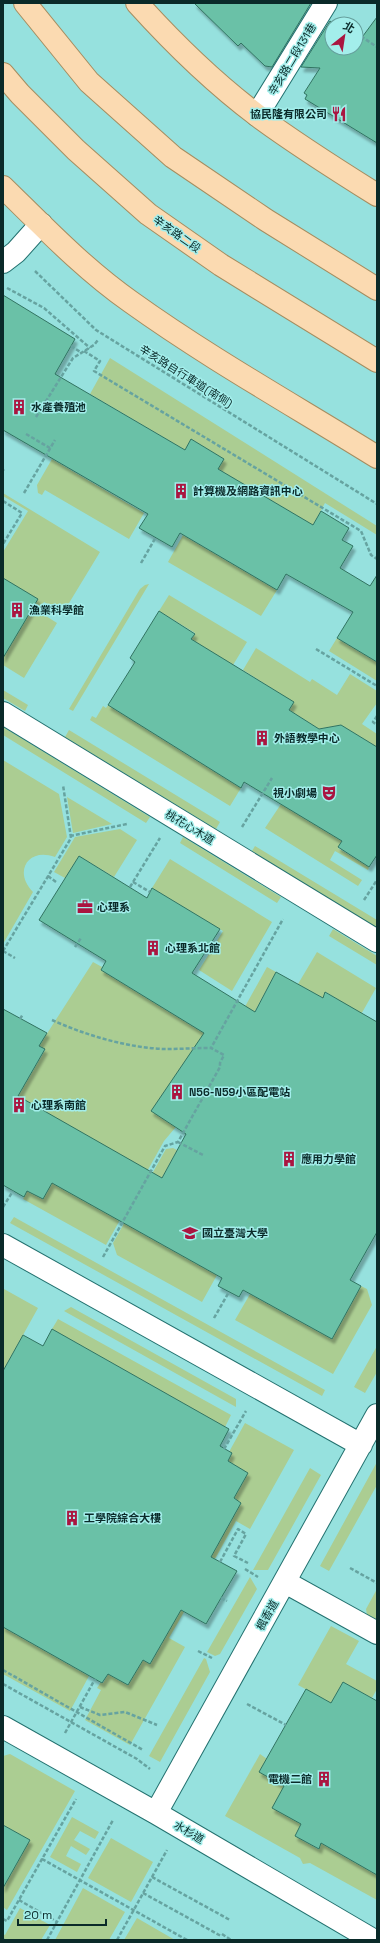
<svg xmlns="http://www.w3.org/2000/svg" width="380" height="1943" font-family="'Space Grotesk','Noto Sans TC',sans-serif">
	<defs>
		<filter id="shadow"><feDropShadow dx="2.5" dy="4.5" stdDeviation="1" flood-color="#0004"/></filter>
	</defs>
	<rect width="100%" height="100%" fill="#96e1de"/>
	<!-- green -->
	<path fill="#abcd92" d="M 110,358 L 377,526 L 377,535 L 325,503 L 313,525 L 218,469 L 224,459 L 191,439 L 185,450 L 90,394 Z
		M 52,459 L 144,513 L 129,539 L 45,490 L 42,495 L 38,493 L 37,485 Z
		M 3,493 L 100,552 L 63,613 L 44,602 L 38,611 L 57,623 L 24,678 L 3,665 L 3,552 L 28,511 L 3,496 Z
		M 183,535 L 277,590 L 261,616 L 168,562 Z
		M 149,584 L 73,711 L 69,709 L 140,589 L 145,585 Z
		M 169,595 L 247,642 L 233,665 L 191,639 L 195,633 L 159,611 Z
		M 337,638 L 377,662 L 377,681 L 329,651 Z
		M 256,648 L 310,682 L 312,679 L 337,695 L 350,674 L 377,691 L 377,703 L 362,724 L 377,734 L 377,747 L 341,725 L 319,729 L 289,710 L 293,702 L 243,670 Z
		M 3,690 L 28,705 L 25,711 L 3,698 Z
		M 108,705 L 241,788 L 230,806 L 90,720 L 92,716 L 96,718 L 103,706 L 106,708 Z
		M 3,727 L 150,817 L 146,823 L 3,735 Z
		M 69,730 L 220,822 L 216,829 L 65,737 Z
		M 3,760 L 59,794 L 67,837 L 55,857 C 28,847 13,872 33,892 L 3,944 Z
		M 67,797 L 112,824 L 73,833 Z
		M 281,804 L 342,841 L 338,848 L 369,867 L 368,870 L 335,851 L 330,860 L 362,880 L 358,886 L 265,828 Z
		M 120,829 L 137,840 L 114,877 L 79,856 L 65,878 L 54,872 L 75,837 Z
		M 183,837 L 281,897 L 277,903 L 180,843 Z
		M 255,846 L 377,920 L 377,928 L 252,851 Z
		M 170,859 L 272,922 L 232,991 L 199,970 L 223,931 L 152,888 Z
		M 333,929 L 377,956 L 377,965 L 329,936 Z
		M 317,952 L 376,988 L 359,1018 L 335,1005 L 337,999 L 326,992 L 323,998 L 298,984 Z
		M 93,962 L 102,967 L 101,970 L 196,1028 L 224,1007 L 183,1115 L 175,1128 L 164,1141 L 106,1245 L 23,1199 L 24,1197 L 3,1185 L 3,1143 L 26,1101 L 13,1093 L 16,1089 L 21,1091 L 45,1050 L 39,1046 Z
		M 267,967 L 276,972 L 247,1026 L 226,1041 Z
		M 173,1148 L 177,1150 L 134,1229 L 217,1275 L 202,1302 L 117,1255 L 113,1243 L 166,1149 Z
		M 14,1217 L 325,1390 L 322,1396 L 10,1223 Z
		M 361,1286 L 367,1289 L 372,1305 L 333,1374 L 235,1320 L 250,1294 L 332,1339 Z
		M 4,1289 L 38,1308 L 3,1371 L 3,1291 Z
		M 71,1307 L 236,1399 L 236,1407 L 64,1311 Z
		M 58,1319 L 231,1415 L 225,1427 L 52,1329 Z
		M 377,1346 L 377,1372 L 365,1393 L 354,1387 Z
		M 245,1423 L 294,1450 L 250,1529 L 236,1521 L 215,1559 L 211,1557 L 241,1503 L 234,1498 L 248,1473 L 228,1461 L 232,1453 L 229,1452 Z
		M 377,1462 L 377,1485 L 329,1571 L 320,1566 Z
		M 310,1468 L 321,1475 L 268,1570 L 253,1570 Z
		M 250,1577 L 257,1589 L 220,1654 L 215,1656 L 207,1652 Z
		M 377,1589 L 377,1620 L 367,1615 L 366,1609 Z
		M 181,1610 L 184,1612 L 169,1638 L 185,1647 L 130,1745 L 85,1720 L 101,1690 L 97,1688 L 101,1682 L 103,1683 L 108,1674 L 128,1685 L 143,1660 L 150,1664 Z
		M 331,1626 L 359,1641 L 346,1664 L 377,1681 L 377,1689 L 372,1698 L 343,1682 L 331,1703 L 298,1685 Z
		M 3,1627 L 89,1676 L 70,1711 L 3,1674 Z
		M 204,1658 L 206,1659 L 210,1672 L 160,1762 L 149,1756 Z
		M 10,1754 L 75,1791 L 7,1910 L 3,1907 L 3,1888 L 30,1840 L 3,1825 L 3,1756 Z
		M 260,1754 L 267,1759 L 260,1772 L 284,1786 L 301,1824 L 295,1836 L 318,1849 L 321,1843 L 377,1875 L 377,1900 L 310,1863 L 303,1864 L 300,1858 L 225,1816 Z
		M 72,1817 L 99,1832 L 95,1839 L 80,1831 L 74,1840 L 90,1849 L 86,1855 L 71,1846 L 66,1856 L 81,1864 L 77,1872 L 50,1857 Z
		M 111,1838 L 153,1862 L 131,1902 L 88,1878 Z
		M 83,1888 L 125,1912 L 109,1940 L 55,1940 Z
		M 20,1908 L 50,1925 L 41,1940 L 3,1940 L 3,1934 L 5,1935 Z
		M 137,1918 L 175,1940 L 124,1940 Z"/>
	<!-- building -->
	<path fill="#6bc1a7" stroke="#317361" filter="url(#shadow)" d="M 194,3 L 311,3 L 272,67 L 265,66 L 241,43 L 238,46 Z
		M 377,17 L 377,143 L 305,99 L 307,95 L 304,93 L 320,68 L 301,67 L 330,21 L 334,24 L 332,24 L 332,48 L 356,48 L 356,37 L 360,40 Z
		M 3,295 L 75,339 L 55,374 L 185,450 L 191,439 L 224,459 L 218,469 L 313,525 L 321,511 L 349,528 L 342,540 L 353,546 L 340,568 L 370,586 L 377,575 L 377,662 L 337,638 L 353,612 L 286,574 L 277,590 L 180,533 L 172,547 L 139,528 L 148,514 L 3,430 Z
		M 3,578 L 38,599 L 3,658 Z
		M 159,611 L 195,634 L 191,639 L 294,702 L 289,710 L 319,729 L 341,725 L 377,747 L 377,855 L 369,867 L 338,847 L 342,841 L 244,782 L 241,788 L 108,705 L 135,662 L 130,658 Z
		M 79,856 L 147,898 L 152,888 L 220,929 L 192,973 L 255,1012 L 276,972 L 323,998 L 325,992 L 377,1022 L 377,1232 L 350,1280 L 361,1286 L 332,1339 L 243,1290 L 239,1297 L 218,1286 L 222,1278 L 52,1183 L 43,1199 L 27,1191 L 24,1197 L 3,1185 L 3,1009 L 47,1033 L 39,1046 L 45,1049 L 18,1096 L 162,1178 L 186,1134 L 151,1111 L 204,1033 L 101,970 L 106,961 L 39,920 Z
		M 52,1329 L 229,1429 L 220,1446 L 232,1453 L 228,1461 L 248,1473 L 234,1498 L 241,1503 L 211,1557 L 237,1571 L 221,1598 L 206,1624 L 181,1610 L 150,1664 L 143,1660 L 128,1685 L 108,1674 L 102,1683 L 3,1627 L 3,1371 L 23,1335 L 43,1346 Z
		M 343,1682 L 377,1701 L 377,1875 L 321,1843 L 319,1849 L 295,1836 L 301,1824 L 272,1808 L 284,1786 L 259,1772 L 306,1689 L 331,1703 Z
		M 3,1825 L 30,1840 L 3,1888 Z"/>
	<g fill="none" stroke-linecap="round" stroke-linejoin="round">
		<defs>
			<path id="minor" d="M 257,115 L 326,3
				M 3,262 L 16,252 L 41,224
				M 3,713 L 377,941
				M 3,1245 L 361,1445
				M 285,1582 L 377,1633
				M 3,1727 L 156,1813 L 373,1940
				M 156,1813 L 377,1415"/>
			<path id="major" d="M 25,3 L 89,82 L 173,157 L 266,220 L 377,289
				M 137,3 C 174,44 214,83 258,116 C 296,144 337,170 377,195
				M 3,74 L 20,94 L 76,150 L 148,214 L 221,265 L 377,361
				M 3,187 C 44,227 84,269 131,302 C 209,358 295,406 377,457"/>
		</defs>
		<!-- minor casing -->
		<use href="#minor" stroke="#23716f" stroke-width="24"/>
		<!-- major casing -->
		<use href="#major" stroke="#a58d60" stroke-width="24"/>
		<!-- path -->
		<path stroke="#66a3a0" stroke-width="2.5" stroke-dasharray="4 2" stroke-linecap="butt" d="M 356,33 L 377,47
			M 35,271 L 96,330 L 377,504
			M 7,288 L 44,308 L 90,348
			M 71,346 L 82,353
			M 84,351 L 100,361 L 94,371 L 361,531 L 371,555 L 377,559
			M 36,417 L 73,358 L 94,345 L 98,340
			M 26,434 L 50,448
			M 3,470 L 4,471
			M 24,493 L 55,440
			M 3,501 L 22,513 L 3,544
			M 141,563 L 156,537
			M 316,649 L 377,686
			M 377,716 L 373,722 L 377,725
			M 242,827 L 272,778
			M 70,836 L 127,824
			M 48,876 L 56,882
			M 133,882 L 150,892
			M 130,887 L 160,838
			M 364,900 L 377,880
			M 75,947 L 81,938
			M 3,951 L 71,838 L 63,785
			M 3,951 L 15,958
			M 20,1019 L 23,1014
			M 52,1020 C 85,1035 128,1048 165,1049 C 180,1049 195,1048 211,1048
			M 178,1142 L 203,1155
			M 3,1207 L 13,1191
			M 103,1257 L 165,1146 L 178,1142 L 220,1067 L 220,1063 L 224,1055 L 211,1048 L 283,919
			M 214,1318 L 229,1292
			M 224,1449 L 246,1411
			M 220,1562 L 238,1529 L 246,1534 L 234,1556 L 248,1563
			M 350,1568 L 377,1583
			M 245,1569 L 258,1577
			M 221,1598 L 227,1601
			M 198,1651 L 212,1658
			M 3,1670 L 143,1750
			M 3,1684 L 137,1759 L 150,1769
			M 247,1704 L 286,1725
			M 80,1707 L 100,1715 L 125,1712 L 157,1725
			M 65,1733 L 95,1679
			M 42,1859 L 187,1940
			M 152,1877 L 230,1920
			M 143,1893 L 221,1936
			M 19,1900 L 57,1922
			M 3,1919 L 7,1921 L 76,1799
			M 222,1934 L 231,1940
			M 3,1939 L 4,1940
			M 47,1940 L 113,1820
			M 117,1940 L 167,1850"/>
		<!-- minor -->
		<use href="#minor" stroke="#fff" stroke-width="22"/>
		<!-- major -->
		<use href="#major" stroke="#fbdab1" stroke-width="22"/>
	</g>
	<!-- icons -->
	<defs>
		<symbol id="restaurant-bare" viewBox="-9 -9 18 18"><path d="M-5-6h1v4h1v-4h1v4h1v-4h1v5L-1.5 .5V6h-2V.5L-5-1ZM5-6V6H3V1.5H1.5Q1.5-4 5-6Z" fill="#aa1540" stroke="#a3eeeb" stroke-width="2.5" paint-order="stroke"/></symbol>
		<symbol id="building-bare" viewBox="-9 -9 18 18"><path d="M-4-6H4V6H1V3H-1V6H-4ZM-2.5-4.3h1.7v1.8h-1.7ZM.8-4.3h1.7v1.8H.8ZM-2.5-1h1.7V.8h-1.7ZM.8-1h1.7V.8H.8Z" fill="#aa1540" stroke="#a3eeeb" stroke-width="2.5" paint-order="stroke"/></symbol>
		<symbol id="theatre-bare" viewBox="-9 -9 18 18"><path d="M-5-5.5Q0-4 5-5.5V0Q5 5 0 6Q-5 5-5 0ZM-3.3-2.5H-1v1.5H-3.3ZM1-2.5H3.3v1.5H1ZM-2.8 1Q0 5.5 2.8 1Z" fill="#aa1540" stroke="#a3eeeb" stroke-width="2.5" paint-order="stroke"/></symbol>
		<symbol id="office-bare" viewBox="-9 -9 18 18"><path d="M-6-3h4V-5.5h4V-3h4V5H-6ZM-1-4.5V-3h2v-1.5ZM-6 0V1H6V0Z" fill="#aa1540" stroke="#a3eeeb" stroke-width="2.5" paint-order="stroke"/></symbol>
		<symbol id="university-bare" viewBox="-9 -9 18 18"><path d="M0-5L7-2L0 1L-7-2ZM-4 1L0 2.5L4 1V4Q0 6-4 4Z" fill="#aa1540" stroke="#a3eeeb" stroke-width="2.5" paint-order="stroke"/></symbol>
	</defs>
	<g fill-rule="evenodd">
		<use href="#restaurant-bare" x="328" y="103" width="22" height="22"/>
		<use href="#building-bare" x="8" y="396" width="22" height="22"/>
		<use href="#building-bare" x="170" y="480" width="22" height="22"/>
		<use href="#building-bare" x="6" y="599" width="22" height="22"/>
		<use href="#building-bare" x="251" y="727" width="22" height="22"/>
		<use href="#theatre-bare" x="318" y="782" width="22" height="22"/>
		<use href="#office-bare" x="74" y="896" width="22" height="22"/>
		<use href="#building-bare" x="142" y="937" width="22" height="22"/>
		<use href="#building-bare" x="166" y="1081" width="22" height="22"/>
		<use href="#building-bare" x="8" y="1094" width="22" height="22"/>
		<use href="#building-bare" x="278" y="1148" width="22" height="22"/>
		<use href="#university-bare" x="179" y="1222" width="22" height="22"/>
		<use href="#building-bare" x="61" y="1507" width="22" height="22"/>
		<use href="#building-bare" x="313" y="1768" width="22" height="22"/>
	</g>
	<g text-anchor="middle" stroke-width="3" stroke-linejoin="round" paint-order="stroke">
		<!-- street labels -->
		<g font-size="11" fill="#0a2a29" stroke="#a3eeeb">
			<text transform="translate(292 59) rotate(-59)" y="4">辛亥路二段131巷</text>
			<text transform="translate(177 234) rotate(35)" y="4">辛亥路二段</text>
			<text transform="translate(186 376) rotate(32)" y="4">辛亥路自行車道(南側)</text>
			<text transform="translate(190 827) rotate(31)" y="4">桃花心木道</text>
			<text transform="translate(267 1615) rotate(-61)" y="4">楓香道</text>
			<text transform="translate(189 1832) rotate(30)" y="4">水杉道</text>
		</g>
		<!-- poi labels -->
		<g font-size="11" font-weight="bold" fill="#0a2a29" stroke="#a3eeeb" text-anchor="start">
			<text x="327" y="118" text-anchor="end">協民隆有限公司</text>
			<text x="31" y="411">水產養殖池</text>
			<text x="193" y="495">計算機及網路資訊中心</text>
			<text x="29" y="614">漁業科學館</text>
			<text x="274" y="742">外語教學中心</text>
			<text x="317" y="797" text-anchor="end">視小劇場</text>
			<text x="97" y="911">心理系</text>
			<text x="165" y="952">心理系北館</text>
			<text x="189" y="1096">N56-N59小區配電站</text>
			<text x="31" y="1109">心理系南館</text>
			<text x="301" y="1163">應用力學館</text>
			<text x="202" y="1237">國立臺灣大學</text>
			<text x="84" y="1522">工學院綜合大樓</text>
			<text x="312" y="1783" text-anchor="end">電機二館</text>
		</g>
	</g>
	<!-- border -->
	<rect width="380" height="1943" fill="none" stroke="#0a2a29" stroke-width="8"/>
	<!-- north arrow -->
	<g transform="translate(344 36) rotate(30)"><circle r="19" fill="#a3eeeb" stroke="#66a09d"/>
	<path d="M0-3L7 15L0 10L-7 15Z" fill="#aa1540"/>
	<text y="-6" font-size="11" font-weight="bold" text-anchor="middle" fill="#0a2a29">北</text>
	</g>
	<!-- scale -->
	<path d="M18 1919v6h88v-6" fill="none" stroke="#0a2a29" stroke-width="2"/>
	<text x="24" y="1919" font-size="12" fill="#0a2a29" stroke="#a3eeeb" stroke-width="3" paint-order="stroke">20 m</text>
</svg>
